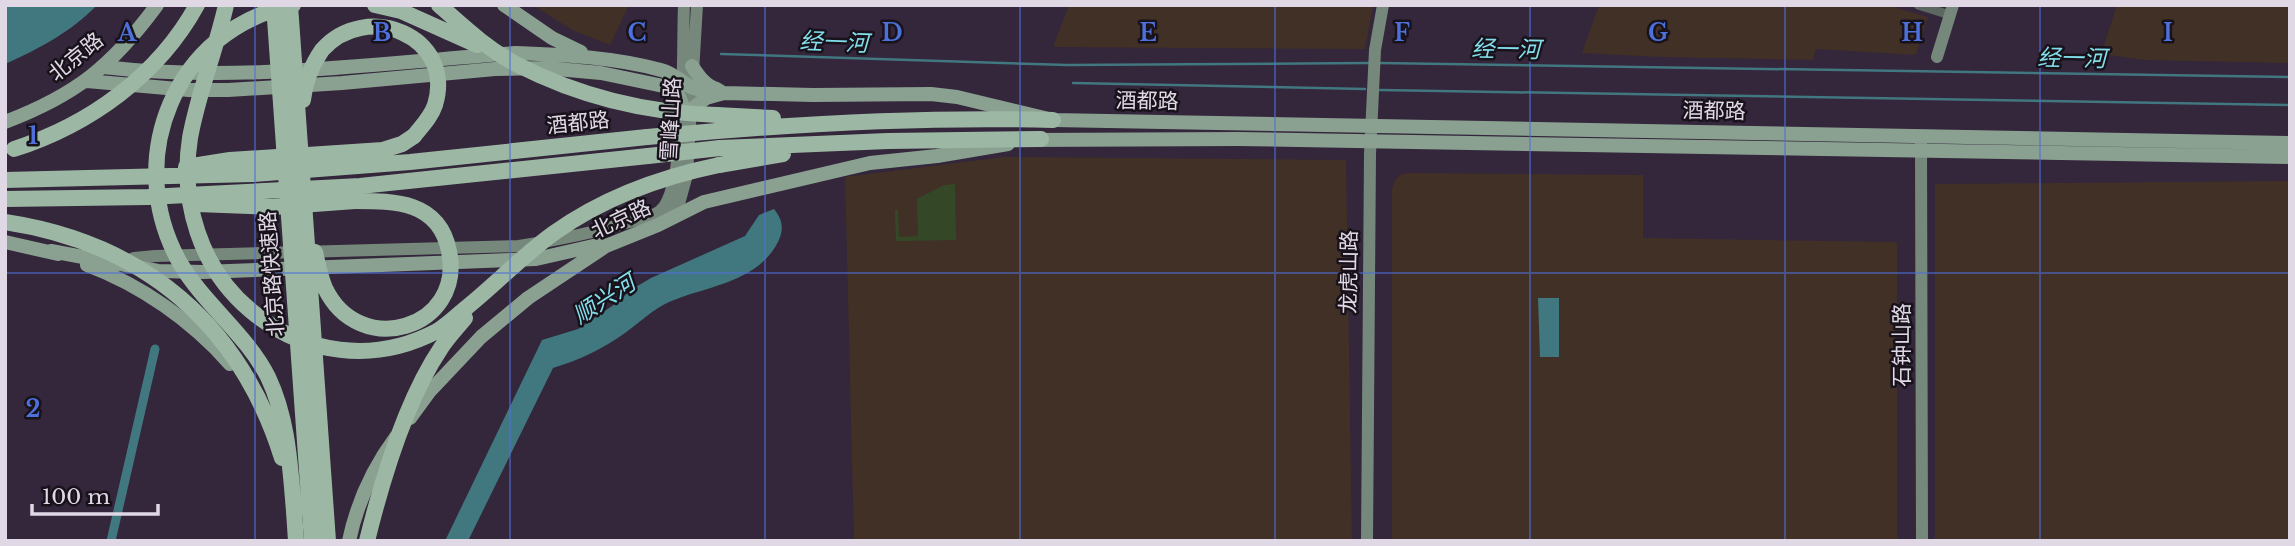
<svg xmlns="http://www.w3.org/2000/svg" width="2295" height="546" font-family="'Libre Baskerville','Noto Sans SC',serif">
	<rect width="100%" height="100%" fill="#34263b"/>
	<!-- industrial -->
	<path fill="#413026" d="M 533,5 L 629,5 L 610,45 L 572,30 Z
		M 1069,5 L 1373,5 L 1365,49 L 1053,47 Z
		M 1599,5 L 1887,5 L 1928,17 L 1916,55 L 1816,49 L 1813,60 L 1661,57 L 1582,53 Z
		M 2117,5 L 2290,5 L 2290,63 L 2144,60 L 2101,54 Z
		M 1004,157 L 1346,160 L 1352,541 L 854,541 L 845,177 Z
		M 1409,173 L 1643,175 L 1643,238 L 1897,242 L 1897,541 L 1392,541 L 1392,189 L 1395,180 L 1402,174 Z
		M 2290,181 L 2290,541 L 1935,541 L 1935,184 Z"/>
	<!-- green -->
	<path fill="#344828" d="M 955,184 L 956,240 L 896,241 L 895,210 L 898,210 L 899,237 L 918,236 L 917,199 L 944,185 Z"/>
	<!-- water -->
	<path fill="#41777f" d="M 5,5 L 97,5 C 71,32 39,49 5,64 Z
		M 774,209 C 783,220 784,229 778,242 C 757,283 706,286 669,302 C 653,309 639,323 625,333 C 603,349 579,360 553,368 L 468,541 L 445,541 L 542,340 L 578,329 L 621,300 L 629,291 L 651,278 L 745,236 L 759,215 Z
		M 1538,298 L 1559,298 L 1559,357 L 1540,357 Z"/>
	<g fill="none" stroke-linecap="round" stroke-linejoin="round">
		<!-- stream -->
		<path stroke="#41777f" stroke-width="2.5" d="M 721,54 L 1067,65 L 1370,63
			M 1380,63 L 2290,77
			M 1073,83 L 1365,89
			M 1380,90 L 2290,105"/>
		<!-- canal -->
		<path stroke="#41777f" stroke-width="9" d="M 111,541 L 155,349"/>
		<!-- street -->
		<path stroke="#5c675f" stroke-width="9" d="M 1918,5 L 1950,15"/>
		<!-- secondary -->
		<path stroke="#76887b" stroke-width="12" d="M 1937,57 L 1953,5
			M 1921,142 L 1922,541
			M 667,218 L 679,204 L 687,175 L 697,5
			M 121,264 L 134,258 L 155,256 L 519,246 C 557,240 593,233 629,222 C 639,219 652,217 660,211 C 687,189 682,44 684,5
			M 1367,541 L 1370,154 L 1375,50 L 1383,5"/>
		<!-- primary -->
		<path stroke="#8aa191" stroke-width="14" d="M 504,5 L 552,38 L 581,52
			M 692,66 C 698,75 705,86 717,89
			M 103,67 C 241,83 378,63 516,53 C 565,55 613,57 661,70 C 674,73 682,83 693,88 C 701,91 712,90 720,91
			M 87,81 L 189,90 L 228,90 L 342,83 L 495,69 L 546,68 L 601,73 L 668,87 L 677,92 L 682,104
			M 692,109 L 706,98 L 724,93 L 813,95 L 931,94 L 957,97 L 1053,120 L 2290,143
			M 5,122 C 76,95 112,66 157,5
			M 1031,140 L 1238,139 L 2290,157
			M 5,242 L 58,254
			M 51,251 L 158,271 L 203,272 L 536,259 L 602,244
			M 87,265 C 141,285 192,321 230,364
			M 410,418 L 429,392 L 481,337 L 528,298 L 606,246 L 658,225 L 704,202 L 870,163 L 937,156 L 1008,144
			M 349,541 C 357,503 373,468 396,437"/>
		<!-- highway -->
		<path stroke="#9cb8a4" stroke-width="16" d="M 717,115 L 773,118
			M 717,131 C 829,122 941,117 1053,120
			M 720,148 L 888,141 L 1041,139
			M 719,165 L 783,154
			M 186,167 L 230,160 L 383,150 L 402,144 L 414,136
			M 5,180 L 253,174 L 410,162 L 647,137
			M 5,199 L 148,197 L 360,186 L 648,156
			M 197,204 L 273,207 L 355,201
			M 294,511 L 296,541"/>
		<!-- highway-bridge -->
		<path stroke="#9cb8a4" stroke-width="16" d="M 226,5 C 216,50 198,93 190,138 C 180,201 200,268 250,310 C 303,355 375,364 437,331 C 447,325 456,316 466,308 C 496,284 523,255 554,233 C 603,198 661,177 719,165
			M 274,5 L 312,541
			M 290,5 L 328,541
			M 293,5 C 174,29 122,160 180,263 C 204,304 247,335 268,377 C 288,419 290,465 294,511
			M 375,5 L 401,11 L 477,45
			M 439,5 C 463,26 487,49 516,64 C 578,96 647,113 717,115
			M 303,100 C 305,81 311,66 322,50 C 366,0 456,36 435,105 C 431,117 422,126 414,136
			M 647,137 L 717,131
			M 14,149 C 89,125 158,76 197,5
			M 648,156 L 720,148
			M 5,222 C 144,243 240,324 282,458
			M 315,252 C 318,264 320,277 325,288 C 359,360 465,329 449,251 C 439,201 395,201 355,201
			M 367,541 C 382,480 406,400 441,348 C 448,337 457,328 465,318"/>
	</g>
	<!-- grid -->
	<path fill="none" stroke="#4e70db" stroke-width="2" stroke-opacity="0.55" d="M 255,5 L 255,541M 510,5 L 510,541M 765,5 L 765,541M 1020,5 L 1020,541M 1275,5 L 1275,541M 1530,5 L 1530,541M 1785,5 L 1785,541M 2040,5 L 2040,541M 5,273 L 2290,273"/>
	<g text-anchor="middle" stroke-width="5" stroke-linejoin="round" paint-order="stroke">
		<!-- street labels -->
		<g font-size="21" fill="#e0d8e5" stroke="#18121b">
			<text transform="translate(76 57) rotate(-39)" y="7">北京路</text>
			<text transform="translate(1147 101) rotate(1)" y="7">酒都路</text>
			<text transform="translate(1714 111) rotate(1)" y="7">酒都路</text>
			<text transform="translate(671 119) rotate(-87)" y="7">雪峰山路</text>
			<text transform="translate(578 123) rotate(-6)" y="7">酒都路</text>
			<text transform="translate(621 219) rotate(-25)" y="7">北京路</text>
			<text transform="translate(1349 272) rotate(-89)" y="7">龙虎山路</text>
			<text transform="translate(272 274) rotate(-94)" y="7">北京路快速路</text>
			<text transform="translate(1902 345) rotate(-90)" y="7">石钟山路</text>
		</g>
		<!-- water labels -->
		<g font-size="23" font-style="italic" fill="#83deec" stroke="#18121b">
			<text transform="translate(834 42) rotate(2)" y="8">经一河</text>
			<text transform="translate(1506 49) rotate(1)" y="8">经一河</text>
			<text transform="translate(2072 58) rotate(1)" y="8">经一河</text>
			<text transform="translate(604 299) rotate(-33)" y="8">顺兴河</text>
		</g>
	</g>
	<g font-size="23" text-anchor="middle" font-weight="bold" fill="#4e70db" stroke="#18121b" stroke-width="5" stroke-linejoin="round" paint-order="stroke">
		<text x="127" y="41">A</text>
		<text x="382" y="41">B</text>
		<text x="637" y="41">C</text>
		<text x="892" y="41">D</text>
		<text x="1148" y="41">E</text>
		<text x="1402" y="41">F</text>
		<text x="1658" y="41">G</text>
		<text x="1912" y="41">H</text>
		<text x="2168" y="41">I</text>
		<text x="33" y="144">1</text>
		<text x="33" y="417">2</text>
	</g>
	<!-- border -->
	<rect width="2295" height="546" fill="none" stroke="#e0d8e5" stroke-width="14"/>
	<!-- scale -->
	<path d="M32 504v10h126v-10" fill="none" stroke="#e0d8e5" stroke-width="3.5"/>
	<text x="42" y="504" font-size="21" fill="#e0d8e5" stroke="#18121b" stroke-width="5" paint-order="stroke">100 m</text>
</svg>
